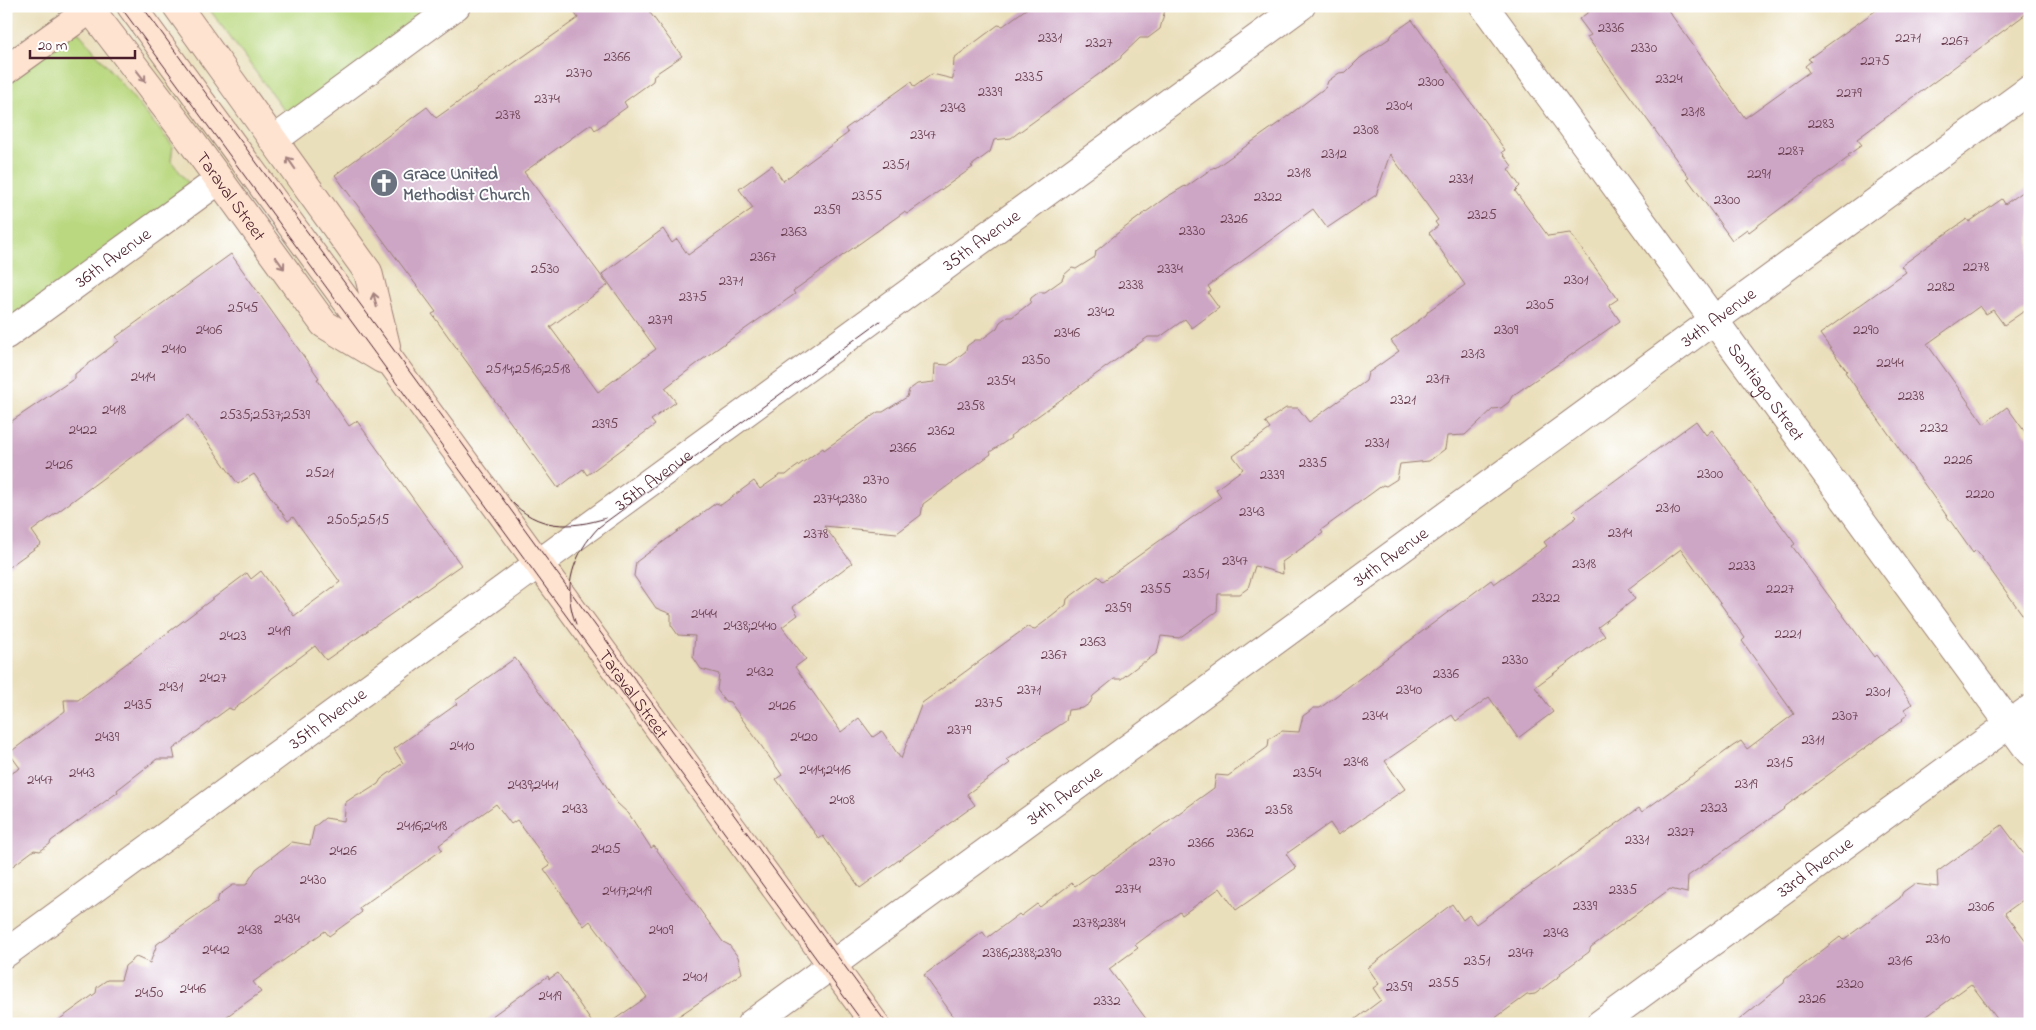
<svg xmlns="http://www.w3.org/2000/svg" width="2036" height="1030" font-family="'Indie Flower',sans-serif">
	<rect width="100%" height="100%" fill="#fff"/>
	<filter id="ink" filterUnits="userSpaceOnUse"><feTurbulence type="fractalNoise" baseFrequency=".02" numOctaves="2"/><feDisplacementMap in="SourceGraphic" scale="10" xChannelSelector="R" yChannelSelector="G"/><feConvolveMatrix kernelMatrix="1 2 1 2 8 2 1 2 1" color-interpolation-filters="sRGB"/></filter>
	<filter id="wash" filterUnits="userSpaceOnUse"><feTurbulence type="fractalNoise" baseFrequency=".0096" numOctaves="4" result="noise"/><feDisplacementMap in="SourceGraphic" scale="20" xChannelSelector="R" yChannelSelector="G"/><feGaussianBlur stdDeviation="1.12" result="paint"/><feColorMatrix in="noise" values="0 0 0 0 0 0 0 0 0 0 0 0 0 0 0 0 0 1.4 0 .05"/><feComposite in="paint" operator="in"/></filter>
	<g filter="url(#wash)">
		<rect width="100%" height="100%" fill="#eadfbb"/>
		<!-- green -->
		<path fill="#b9d87f" stroke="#827c55" d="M 207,6 L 456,6 L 294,124 Z
			M 71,23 L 173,146 L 171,161 L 198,195 L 6,335 L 6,71 Z"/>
		<g id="blocks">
			<!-- building -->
			<path fill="#cda6c5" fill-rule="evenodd" d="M 570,6 L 645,6 L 682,56 L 654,75 L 653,81 L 624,102 L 627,107 L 595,130 L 591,124 L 524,172 L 608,285 L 550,327 L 598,392 L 656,349 L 602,274 L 663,229 L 672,243 L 677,239 L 688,255 L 753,208 L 739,189 L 772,165 L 783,181 L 848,133 L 845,129 L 911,82 L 914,87 L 932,74 L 953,79 L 954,58 L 998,25 L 1003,26 L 1030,6 L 1166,6 L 1160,29 L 1148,38 L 1140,38 L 1121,56 L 1121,58 L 1011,138 L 994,140 L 990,152 L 971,166 L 973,167 L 907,214 L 904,212 L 839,258 L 793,291 L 795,294 L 711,353 L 665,388 L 676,402 L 651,420 L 655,425 L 587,475 L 583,469 L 558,488 L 432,314 L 436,312 L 335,175 L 427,107 L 436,118 L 578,18 Z
				M 1597,6 L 1665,6 L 1745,118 L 1809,72 L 1805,66 L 1811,61 L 1808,59 L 1882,6 L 2030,6 L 2030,11 L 1857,139 L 1862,145 L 1848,155 L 1849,157 L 1749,232 L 1747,229 L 1732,240 L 1687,178 L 1689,177 L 1587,37 L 1591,35 L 1579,19 Z
				M 1412,20 L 1505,150 L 1502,152 L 1512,166 L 1508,169 L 1520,186 L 1515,191 L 1548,236 L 1570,233 L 1618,299 L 1609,305 L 1620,321 L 1512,396 L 1509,402 L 1501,408 L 1493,409 L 1465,435 L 1447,436 L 1445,449 L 1429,461 L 1400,464 L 1397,479 L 1386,486 L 1383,485 L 1321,530 L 1323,533 L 1282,562 L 1283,574 L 1255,566 L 1248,588 L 1240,594 L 1218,594 L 1217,611 L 1179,638 L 1161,636 L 1157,653 L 1145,662 L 1143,662 L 1121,679 L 1114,679 L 1093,696 L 1090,703 L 1083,708 L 1068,710 L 1066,721 L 1007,760 L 1010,763 L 967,794 L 975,805 L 860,888 L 823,836 L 819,839 L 776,779 L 782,775 L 730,702 L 725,701 L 717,690 L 719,674 L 701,669 L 693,657 L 695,636 L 678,635 L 671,625 L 671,614 L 656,608 L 634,576 L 636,562 L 716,503 L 721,505 L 754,481 L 760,489 L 780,475 L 786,475 L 792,470 L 823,448 L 824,450 L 878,412 L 883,412 L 907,397 L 909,390 L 917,384 L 934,382 L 935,364 L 948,365 L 966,351 L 967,346 L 975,340 L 981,340 L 997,328 L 1000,322 L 1007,317 L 1012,317 L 1030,303 L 1031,298 L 1039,292 L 1045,292 L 1062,280 L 1064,275 L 1072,268 L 1076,269 L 1095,257 L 1096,251 L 1119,232 L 1165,198 L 1185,186 L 1186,187 L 1214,167 L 1215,168 L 1280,122 L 1326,87 L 1328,81 L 1339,73 L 1346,72 L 1360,58 L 1390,38 L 1393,33 ZM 1390,154 L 1438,220 L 1435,222 L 1438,226 L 1429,233 L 1465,285 L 1428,311 L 1426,315 L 1391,341 L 1399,351 L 1368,373 L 1366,381 L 1309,422 L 1298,408 L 1286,408 L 1265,422 L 1270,429 L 1233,456 L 1243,469 L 1216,489 L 1221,497 L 1103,581 L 1098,576 L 1067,599 L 1066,605 L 1051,617 L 1035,629 L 1027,627 L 922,703 L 901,759 L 882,731 L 873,737 L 859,718 L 841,732 L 795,667 L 806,659 L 782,627 L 798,615 L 793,607 L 852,563 L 824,526 L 897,533 L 921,515 L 923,504 L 991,454 L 990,452 L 1011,438 L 1010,436 L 1148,337 L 1160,337 L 1185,319 L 1192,328 L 1219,308 L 1208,293 L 1211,291 L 1208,286 L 1313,209 L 1327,228 L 1376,195 Z
				M 2030,186 L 2030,307 L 2004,325 L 1993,310 L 1986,314 L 1980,306 L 1927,344 L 1984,424 L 2007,407 L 2030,439 L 2030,625 L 1976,550 L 1973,553 L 1845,372 L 1847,371 L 1820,334 L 1906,272 L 1901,266 L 1934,242 L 1967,219 L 1969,222 L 2002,199 L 2005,204 Z
				M 231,254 L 319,378 L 317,379 L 349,426 L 357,421 L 461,565 L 326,660 L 315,646 L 271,679 L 269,682 L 233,710 L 229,708 L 173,749 L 175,759 L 157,759 L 117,790 L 118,792 L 51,841 L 50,844 L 40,851 L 34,850 L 6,871 L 6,777 L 20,768 L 9,753 L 65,711 L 64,700 L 78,700 L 247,573 L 251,579 L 261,571 L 294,616 L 340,582 L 293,517 L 288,521 L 254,474 L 238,484 L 188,415 L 32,531 L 41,544 L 6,569 L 6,425 L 75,378 L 75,374 L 119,341 L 116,337 Z
				M 1696,421 L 1706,435 L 1712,430 L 1795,544 L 1792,546 L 1874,657 L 1876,655 L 1912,704 L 1904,709 L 1908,714 L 1902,719 L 1903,720 L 1783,808 L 1784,809 L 1688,876 L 1687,893 L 1670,889 L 1591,947 L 1589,952 L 1560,973 L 1561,975 L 1535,994 L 1527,995 L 1487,1024 L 1349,1024 L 1381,1000 L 1373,988 L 1379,984 L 1368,968 L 1452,904 L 1463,920 L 1469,915 L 1476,924 L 1639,808 L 1642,812 L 1733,746 L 1741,741 L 1747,749 L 1794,714 L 1742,641 L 1745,638 L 1681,549 L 1628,589 L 1635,599 L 1598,627 L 1605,636 L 1535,687 L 1553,712 L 1518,738 L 1489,697 L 1456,721 L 1452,715 L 1385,761 L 1405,789 L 1338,835 L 1330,823 L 1286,854 L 1296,868 L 1236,910 L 1220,888 L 1182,915 L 1180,912 L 1135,945 L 1138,948 L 1109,969 L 1150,1024 L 959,1024 L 924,975 L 983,932 L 987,938 L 1019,914 L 1021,916 L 1037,904 L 1040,907 L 1072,883 L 1075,886 L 1092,874 L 1093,875 L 1214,788 L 1216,775 L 1228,776 L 1268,747 L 1269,739 L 1282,731 L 1299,732 L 1303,716 L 1314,708 L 1320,708 L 1491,580 L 1494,584 L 1547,546 L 1544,542 L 1577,517 L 1572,512 Z
				M 515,658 L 598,773 L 617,803 L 629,814 L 651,848 L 654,846 L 723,942 L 729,945 L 738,957 L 742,973 L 667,1024 L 608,1024 L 647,997 L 590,921 L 584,926 L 544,869 L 550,865 L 517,820 L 511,824 L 496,804 L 439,845 L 442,850 L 359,908 L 362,912 L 354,918 L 329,936 L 325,931 L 253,982 L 261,992 L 216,1024 L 53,1024 L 96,993 L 97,987 L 107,980 L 121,980 L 125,966 L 136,957 L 150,963 L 157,944 L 217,902 L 219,895 L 233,885 L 246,885 L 256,869 L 292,842 L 310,845 L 314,827 L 325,818 L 344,821 L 346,802 L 358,794 L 362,794 L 378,784 L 381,779 L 403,763 L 394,749 L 457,704 L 455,701 Z
				M 2002,825 L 2023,853 L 2030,855 L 2030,895 L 2005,913 L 2030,946 L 2030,1024 L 2001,1024 L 1971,984 L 1916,1024 L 1734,1024 L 1784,983 L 1785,979 L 1840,937 L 1843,940 L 1900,898 L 1903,892 L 1914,884 L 1938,887 L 1937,872 Z
				M 558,973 L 593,1024 L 481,1024 L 548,976 L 549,979 Z"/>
		</g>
	</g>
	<g filter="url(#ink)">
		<use href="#blocks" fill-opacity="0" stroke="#9a7f73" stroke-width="1"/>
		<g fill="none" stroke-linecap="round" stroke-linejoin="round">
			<defs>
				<g id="street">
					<path id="s1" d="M 1484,6 L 2030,752"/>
					<path d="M 274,140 L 456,6"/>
					<path id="s2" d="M 6,335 L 219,180"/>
					<path id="s3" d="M 6,953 L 1301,6"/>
					<path id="s4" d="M 751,1024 L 2030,89"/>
					<path id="s5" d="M 1600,1024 L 2030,709"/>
				</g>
				<g id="secondary">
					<path id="s6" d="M 88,6 L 189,138 L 324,324 L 382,359"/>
					<path id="s7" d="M 131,6 L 875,1024"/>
					<path d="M 177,6 L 368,272 L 386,346"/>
					<path d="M 6,70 L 95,6"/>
				</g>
			</defs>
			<!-- street casing -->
			<use href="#street" stroke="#9a7f73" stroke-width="30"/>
			<!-- secondary casing -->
			<use href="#secondary" stroke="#9a7f73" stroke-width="30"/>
			<!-- street -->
			<use href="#street" stroke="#fff" stroke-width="28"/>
			<!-- secondary -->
			<use href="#secondary" stroke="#fee3d1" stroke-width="28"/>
			<!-- tram -->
			<path stroke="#4a1f2b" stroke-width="1" d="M 120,6 L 376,355 L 864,1024
				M 142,6 L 887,1024
				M 510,500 C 537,530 571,529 606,518
				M 576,624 C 561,588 574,553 599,527 L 880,321"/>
		</g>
		<!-- one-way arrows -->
		<defs><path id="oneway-shaft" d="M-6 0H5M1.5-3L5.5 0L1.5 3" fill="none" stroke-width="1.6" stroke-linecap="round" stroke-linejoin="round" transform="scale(1.25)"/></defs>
		<g stroke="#a4817e">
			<use href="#oneway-shaft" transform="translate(141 76) rotate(52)"/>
			<use href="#oneway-shaft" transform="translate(291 163) rotate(-125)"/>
			<use href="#oneway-shaft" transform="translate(280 263) rotate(54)"/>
			<use href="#oneway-shaft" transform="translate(375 300) rotate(-103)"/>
		</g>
	</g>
	<!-- icons -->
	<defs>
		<symbol id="church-disc" viewBox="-11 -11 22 22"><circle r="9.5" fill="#6b7280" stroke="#fff"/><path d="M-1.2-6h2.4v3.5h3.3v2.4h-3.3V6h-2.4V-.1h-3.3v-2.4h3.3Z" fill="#fff"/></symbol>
	</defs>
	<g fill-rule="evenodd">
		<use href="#church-disc" x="368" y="167" width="32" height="32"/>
	</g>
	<g text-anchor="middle" stroke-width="4" stroke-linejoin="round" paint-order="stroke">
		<!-- number labels -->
		<g font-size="15" fill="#6b4152">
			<text x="1611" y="32">2336</text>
			<text x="1050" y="42">2331</text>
			<text x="1908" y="42">2271</text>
			<text x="1955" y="45">2267</text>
			<text x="1099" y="47">2327</text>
			<text x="1644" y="52">2330</text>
			<text x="617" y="61">2366</text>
			<text x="1875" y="65">2275</text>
			<text x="579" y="77">2370</text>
			<text x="1029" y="81">2335</text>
			<text x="1669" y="83">2324</text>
			<text x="1431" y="86">2300</text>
			<text x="990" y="96">2339</text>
			<text x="1849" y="97">2279</text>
			<text x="547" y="103">2374</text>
			<text x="1399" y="110">2304</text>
			<text x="953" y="112">2343</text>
			<text x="1693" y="116">2318</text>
			<text x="508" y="119">2378</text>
			<text x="1821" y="128">2283</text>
			<text x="1366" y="134">2308</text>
			<text x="923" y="139">2347</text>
			<text x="1791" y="155">2287</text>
			<text x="1334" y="158">2312</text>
			<text x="896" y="169">2351</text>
			<text x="1299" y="177">2318</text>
			<text x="1759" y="178">2291</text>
			<text x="1461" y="183">2331</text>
			<text x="867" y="200">2355</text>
			<text x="1268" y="201">2322</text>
			<text x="1727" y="204">2300</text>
			<text x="827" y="214">2359</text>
			<text x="1482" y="219">2325</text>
			<text x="1234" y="223">2326</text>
			<text x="1192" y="235">2330</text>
			<text x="794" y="236">2363</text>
			<text x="763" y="261">2367</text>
			<text x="1976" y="271">2278</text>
			<text x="545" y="273">2530</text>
			<text x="1170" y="273">2334</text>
			<text x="1576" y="284">2301</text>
			<text x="731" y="285">2371</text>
			<text x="1131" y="289">2338</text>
			<text x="1941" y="291">2282</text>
			<text x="693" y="301">2375</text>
			<text x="1540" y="309">2305</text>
			<text x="243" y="312">2545</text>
			<text x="1101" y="316">2342</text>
			<text x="660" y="324">2379</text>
			<text x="209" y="334">2406</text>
			<text x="1506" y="334">2309</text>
			<text x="1866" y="334">2290</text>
			<text x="1067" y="337">2346</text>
			<text x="174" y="353">2410</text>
			<text x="1473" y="358">2313</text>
			<text x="1036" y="364">2350</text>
			<text x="1890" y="367">2244</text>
			<text x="528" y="373">2514;2516;2518</text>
			<text x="143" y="381">2414</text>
			<text x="1438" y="383">2317</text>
			<text x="1001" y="385">2354</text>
			<text x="1911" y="400">2238</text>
			<text x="1403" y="404">2321</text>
			<text x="971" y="410">2358</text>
			<text x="114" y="414">2418</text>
			<text x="265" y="419">2535;2537;2539</text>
			<text x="605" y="428">2395</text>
			<text x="1934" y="432">2232</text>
			<text x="83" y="434">2422</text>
			<text x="941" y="435">2362</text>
			<text x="1377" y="447">2331</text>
			<text x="903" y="452">2366</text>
			<text x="1958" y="464">2226</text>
			<text x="1313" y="467">2335</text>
			<text x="59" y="469">2426</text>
			<text x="320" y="477">2521</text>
			<text x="1710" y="478">2300</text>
			<text x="1272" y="479">2339</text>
			<text x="876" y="484">2370</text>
			<text x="1980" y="498">2220</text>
			<text x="840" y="503">2374;2380</text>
			<text x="1668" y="512">2310</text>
			<text x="1252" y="516">2343</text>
			<text x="358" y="524">2505;2515</text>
			<text x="1620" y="537">2314</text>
			<text x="816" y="538">2378</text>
			<text x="1235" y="565">2347</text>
			<text x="1584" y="568">2318</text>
			<text x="1742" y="570">2233</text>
			<text x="1196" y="578">2351</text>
			<text x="1156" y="593">2355</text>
			<text x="1780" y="593">2227</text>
			<text x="1546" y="602">2322</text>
			<text x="1118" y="612">2359</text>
			<text x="704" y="618">2444</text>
			<text x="750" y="630">2438;2440</text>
			<text x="279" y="635">2419</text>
			<text x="1788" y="638">2221</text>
			<text x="233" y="640">2423</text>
			<text x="1093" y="646">2363</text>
			<text x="1054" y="659">2367</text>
			<text x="1515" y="664">2330</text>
			<text x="760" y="676">2432</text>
			<text x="1446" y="678">2336</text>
			<text x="213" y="682">2427</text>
			<text x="171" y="691">2431</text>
			<text x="1029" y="694">2371</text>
			<text x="1409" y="694">2340</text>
			<text x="1878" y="696">2301</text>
			<text x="989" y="707">2375</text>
			<text x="138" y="709">2435</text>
			<text x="782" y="710">2426</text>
			<text x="1375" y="720">2344</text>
			<text x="1845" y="720">2307</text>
			<text x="959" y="734">2379</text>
			<text x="107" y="741">2439</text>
			<text x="804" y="741">2420</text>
			<text x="1813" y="744">2311</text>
			<text x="462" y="750">2410</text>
			<text x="1356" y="766">2348</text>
			<text x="1780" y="767">2315</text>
			<text x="825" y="774">2414;2416</text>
			<text x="82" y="777">2443</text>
			<text x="1307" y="777">2354</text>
			<text x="40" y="784">2447</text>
			<text x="1746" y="788">2319</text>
			<text x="533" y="789">2439;2441</text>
			<text x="842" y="804">2408</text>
			<text x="1714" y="812">2323</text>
			<text x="575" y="813">2433</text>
			<text x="1279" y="814">2358</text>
			<text x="422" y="830">2416;2418</text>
			<text x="1681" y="836">2327</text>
			<text x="1240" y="837">2362</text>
			<text x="1637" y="844">2331</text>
			<text x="1201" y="847">2366</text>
			<text x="606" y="853">2425</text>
			<text x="343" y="855">2426</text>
			<text x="1162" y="866">2370</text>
			<text x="313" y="884">2430</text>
			<text x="1128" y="893">2374</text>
			<text x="1623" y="894">2335</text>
			<text x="627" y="895">2417;2419</text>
			<text x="1585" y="910">2339</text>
			<text x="1981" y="911">2306</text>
			<text x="287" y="923">2434</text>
			<text x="1099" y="927">2378;2384</text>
			<text x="250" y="934">2438</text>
			<text x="661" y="934">2409</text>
			<text x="1556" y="937">2343</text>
			<text x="1938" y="943">2310</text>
			<text x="216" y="954">2442</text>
			<text x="1022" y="957">2386;2388;2390</text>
			<text x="1521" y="957">2347</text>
			<text x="1477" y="965">2351</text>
			<text x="1900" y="965">2316</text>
			<text x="695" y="981">2401</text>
			<text x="1444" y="987">2355</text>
			<text x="1850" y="988">2320</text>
			<text x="1399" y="991">2359</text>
			<text x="193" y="993">2446</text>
			<text x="149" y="997">2450</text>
			<text x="550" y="1000">2419</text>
			<text x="1812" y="1003">2326</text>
			<text x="1107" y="1005">2332</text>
		</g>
		<!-- worship labels -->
		<g font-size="18" font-weight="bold" fill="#5b616d" stroke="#fff" text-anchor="start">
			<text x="403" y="179">Grace United<tspan x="403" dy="21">Methodist Church</tspan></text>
		</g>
		<!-- street labels -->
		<g font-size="18" fill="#4a1f2b" stroke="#fff">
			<text dy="6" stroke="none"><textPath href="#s6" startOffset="238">Taraval Street</textPath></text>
			<text dy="6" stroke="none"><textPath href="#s3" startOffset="1208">35th Avenue</textPath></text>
			<text dy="6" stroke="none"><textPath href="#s2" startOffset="132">36th Avenue</textPath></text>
			<text dy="6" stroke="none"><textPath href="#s4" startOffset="1198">34th Avenue</textPath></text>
			<text dy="6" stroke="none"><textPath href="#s1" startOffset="478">Santiago Street</textPath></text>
			<text dy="6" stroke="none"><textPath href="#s3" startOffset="802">35th Avenue</textPath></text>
			<text dy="6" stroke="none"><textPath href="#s4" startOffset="792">34th Avenue</textPath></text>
			<text dy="6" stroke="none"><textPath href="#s7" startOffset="852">Taraval Street</textPath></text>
			<text dy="6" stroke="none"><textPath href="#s3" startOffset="398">35th Avenue</textPath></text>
			<text dy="6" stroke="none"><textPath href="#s4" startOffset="388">34th Avenue</textPath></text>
			<text dy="6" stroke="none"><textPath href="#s5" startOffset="266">33rd Avenue</textPath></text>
		</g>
	</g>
	<!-- margin -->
	<rect width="2036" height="1030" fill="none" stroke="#fff" stroke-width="25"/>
	<!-- scale -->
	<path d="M30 50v8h105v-8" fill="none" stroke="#4a1f2b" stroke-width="2.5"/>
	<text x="38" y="50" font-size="15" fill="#4a1f2b" stroke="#ffffff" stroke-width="4" paint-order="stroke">20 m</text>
</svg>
